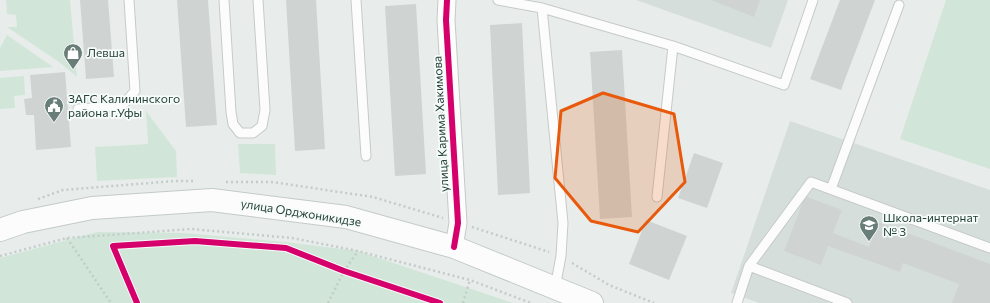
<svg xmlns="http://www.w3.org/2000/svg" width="990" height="303" font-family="Commissioner,sans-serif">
	<rect width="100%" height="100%" fill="#e8edeb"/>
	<!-- built -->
	<path fill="#d6dedb" d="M 636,0 L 788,0 L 771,48 Z
		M 790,121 L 990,190 L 990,303 L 759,303 L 731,293 Z"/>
	<!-- green -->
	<path fill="#d1e6d8" d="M 6,0 L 70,0 L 77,77 L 59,62 L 7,27 L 17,27 L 16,15 L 7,14 Z
		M 946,0 L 990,0 L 990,169 L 900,139 Z
		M 7,35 L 53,67 L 0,71 L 0,48 Z
		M 24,76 L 25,95 L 14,96 L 15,108 L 0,109 L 0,78 Z
		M 146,111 L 176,151 L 177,177 L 97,181 L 95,147 L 148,144 Z
		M 238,144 L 275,144 L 276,175 L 240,173 Z
		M 97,232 L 184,233 L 285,242 L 358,251 L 513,303 L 0,303 L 0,258 Z"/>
	<!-- building -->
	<path fill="#cfd4d2" d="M 80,0 L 108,0 L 114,77 L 86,79 Z
		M 177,0 L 208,0 L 217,125 L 186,127 Z
		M 286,0 L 316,0 L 325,149 L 295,151 Z
		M 711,0 L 760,0 L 754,17 Z
		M 840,0 L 875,0 L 841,90 L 810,79 Z
		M 416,4 L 426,174 L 395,176 L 385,6 Z
		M 522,23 L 530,193 L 498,195 L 490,25 Z
		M 622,50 L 632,217 L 600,219 L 590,52 Z
		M 65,72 L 71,147 L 36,150 L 34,115 L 26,115 L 24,99 L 32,98 L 30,75 Z
		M 694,153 L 723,163 L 707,208 L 678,198 Z
		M 805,196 L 842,210 L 833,233 L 869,247 L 878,222 L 990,264 L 990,303 L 952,303 L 959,284 L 903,263 L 900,272 L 828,246 L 821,265 L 784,251 Z
		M 646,220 L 687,236 L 669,280 L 629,264 Z"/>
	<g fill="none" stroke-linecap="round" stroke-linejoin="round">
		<defs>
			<path id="lane" d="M 224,0 L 231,112 L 233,124 L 240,133 L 253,133 L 262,126 L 265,110 L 258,0
				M 356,0 L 366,156
				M 498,0 L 542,8 L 673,46 L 784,85 L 813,0
				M 542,8 L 563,223 L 561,256 L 555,288
				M 78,109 L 122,106 L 135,91 L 129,0
				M 831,189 L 899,5
				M 657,197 L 673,46
				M 749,266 L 847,303
				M 737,303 L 749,266 L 811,182 L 990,248"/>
			<path id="street" d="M 447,0 L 446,20 L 458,223 L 454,247"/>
			<path id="secondary" d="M 0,230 L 23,222 L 92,208 L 212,200 L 346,217 L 454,247 L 592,303"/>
		</defs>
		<!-- lane casing -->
		<use href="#lane" stroke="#c5cac8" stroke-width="11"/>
		<!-- street casing -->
		<use href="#street" stroke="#c5cac8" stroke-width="19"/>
		<!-- secondary casing -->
		<use href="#secondary" stroke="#c3cbc8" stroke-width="24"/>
		<!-- path -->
		<path stroke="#c3ccca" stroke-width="2.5" stroke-dasharray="2 3" stroke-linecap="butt" d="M 226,182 L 272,182 L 373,197 L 443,218
			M 38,199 L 63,190 L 175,181 L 193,181
			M 472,227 L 549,252
			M 67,238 L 111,303
			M 0,256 L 67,238 L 191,229 L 292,238 L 358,251 L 470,280 L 531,303
			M 572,263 L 609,285 L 654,303
			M 328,303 L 344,271 L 358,251
			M 463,303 L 470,280"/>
		<!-- lane -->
		<use href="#lane" stroke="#fcfcfc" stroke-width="9"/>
		<!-- street -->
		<use href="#street" stroke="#fcfcfc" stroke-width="17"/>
		<!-- secondary -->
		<use href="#secondary" stroke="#fcfcfc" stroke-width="22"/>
		<defs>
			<path id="cycleway" d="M 447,0 L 446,20 L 458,223 L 454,247
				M 137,303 L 113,246 L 195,241 L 286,248 L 344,271 L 440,303"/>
		</defs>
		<!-- cycleway casing -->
		<use href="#cycleway" stroke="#f7fbf9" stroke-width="8"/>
		<!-- cycleway -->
		<use href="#cycleway" stroke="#d6006c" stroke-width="6"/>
	</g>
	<!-- marked area -->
	<path fill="#e8590c" fill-opacity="0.2" stroke="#e8590c" stroke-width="3" stroke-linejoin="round" d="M 603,93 L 674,114 L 685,182 L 638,232 L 591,221 L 555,178 L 561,111 Z"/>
	<!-- icons -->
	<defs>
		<symbol id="shop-pin" viewBox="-11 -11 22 30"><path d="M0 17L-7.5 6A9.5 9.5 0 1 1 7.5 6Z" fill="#697e78" stroke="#f7fbf9"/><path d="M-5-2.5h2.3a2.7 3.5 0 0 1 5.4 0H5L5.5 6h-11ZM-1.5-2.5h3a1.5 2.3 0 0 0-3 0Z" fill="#fff"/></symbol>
		<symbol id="civic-pin" viewBox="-11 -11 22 30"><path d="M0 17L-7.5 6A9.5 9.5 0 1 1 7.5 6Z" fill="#697e78" stroke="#f7fbf9"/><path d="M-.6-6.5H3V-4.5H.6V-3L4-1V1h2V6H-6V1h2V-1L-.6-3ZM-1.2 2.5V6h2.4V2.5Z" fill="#fff"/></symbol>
		<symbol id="school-pin" viewBox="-11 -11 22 30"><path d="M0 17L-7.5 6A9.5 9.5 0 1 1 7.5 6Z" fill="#697e78" stroke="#f7fbf9"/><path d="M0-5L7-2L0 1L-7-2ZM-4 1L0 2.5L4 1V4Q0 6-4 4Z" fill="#fff"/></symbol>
	</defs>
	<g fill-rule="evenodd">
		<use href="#shop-pin" x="62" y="42" width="22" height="30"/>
		<use href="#civic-pin" x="43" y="95" width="22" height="30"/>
		<use href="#school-pin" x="858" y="214" width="22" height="30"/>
	</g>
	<g text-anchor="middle" stroke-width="3.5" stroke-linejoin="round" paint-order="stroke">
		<!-- poi labels -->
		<g font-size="12" fill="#24423a" stroke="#f7fbf9" text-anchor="start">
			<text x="87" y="57">Левша</text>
			<text x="68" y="103">ЗАГС Калининского<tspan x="68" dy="14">района г.Уфы</tspan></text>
			<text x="883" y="222">Школа-интернат<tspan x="883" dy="14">№ 3</tspan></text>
		</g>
		<!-- street labels -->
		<g font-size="12" fill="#24423a" stroke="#f7fbf9">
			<text transform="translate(441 124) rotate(-93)" y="4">улица Карима Хакимова</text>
			<text transform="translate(301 213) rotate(9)" y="4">улица Орджоникидзе</text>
		</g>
	</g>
</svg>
